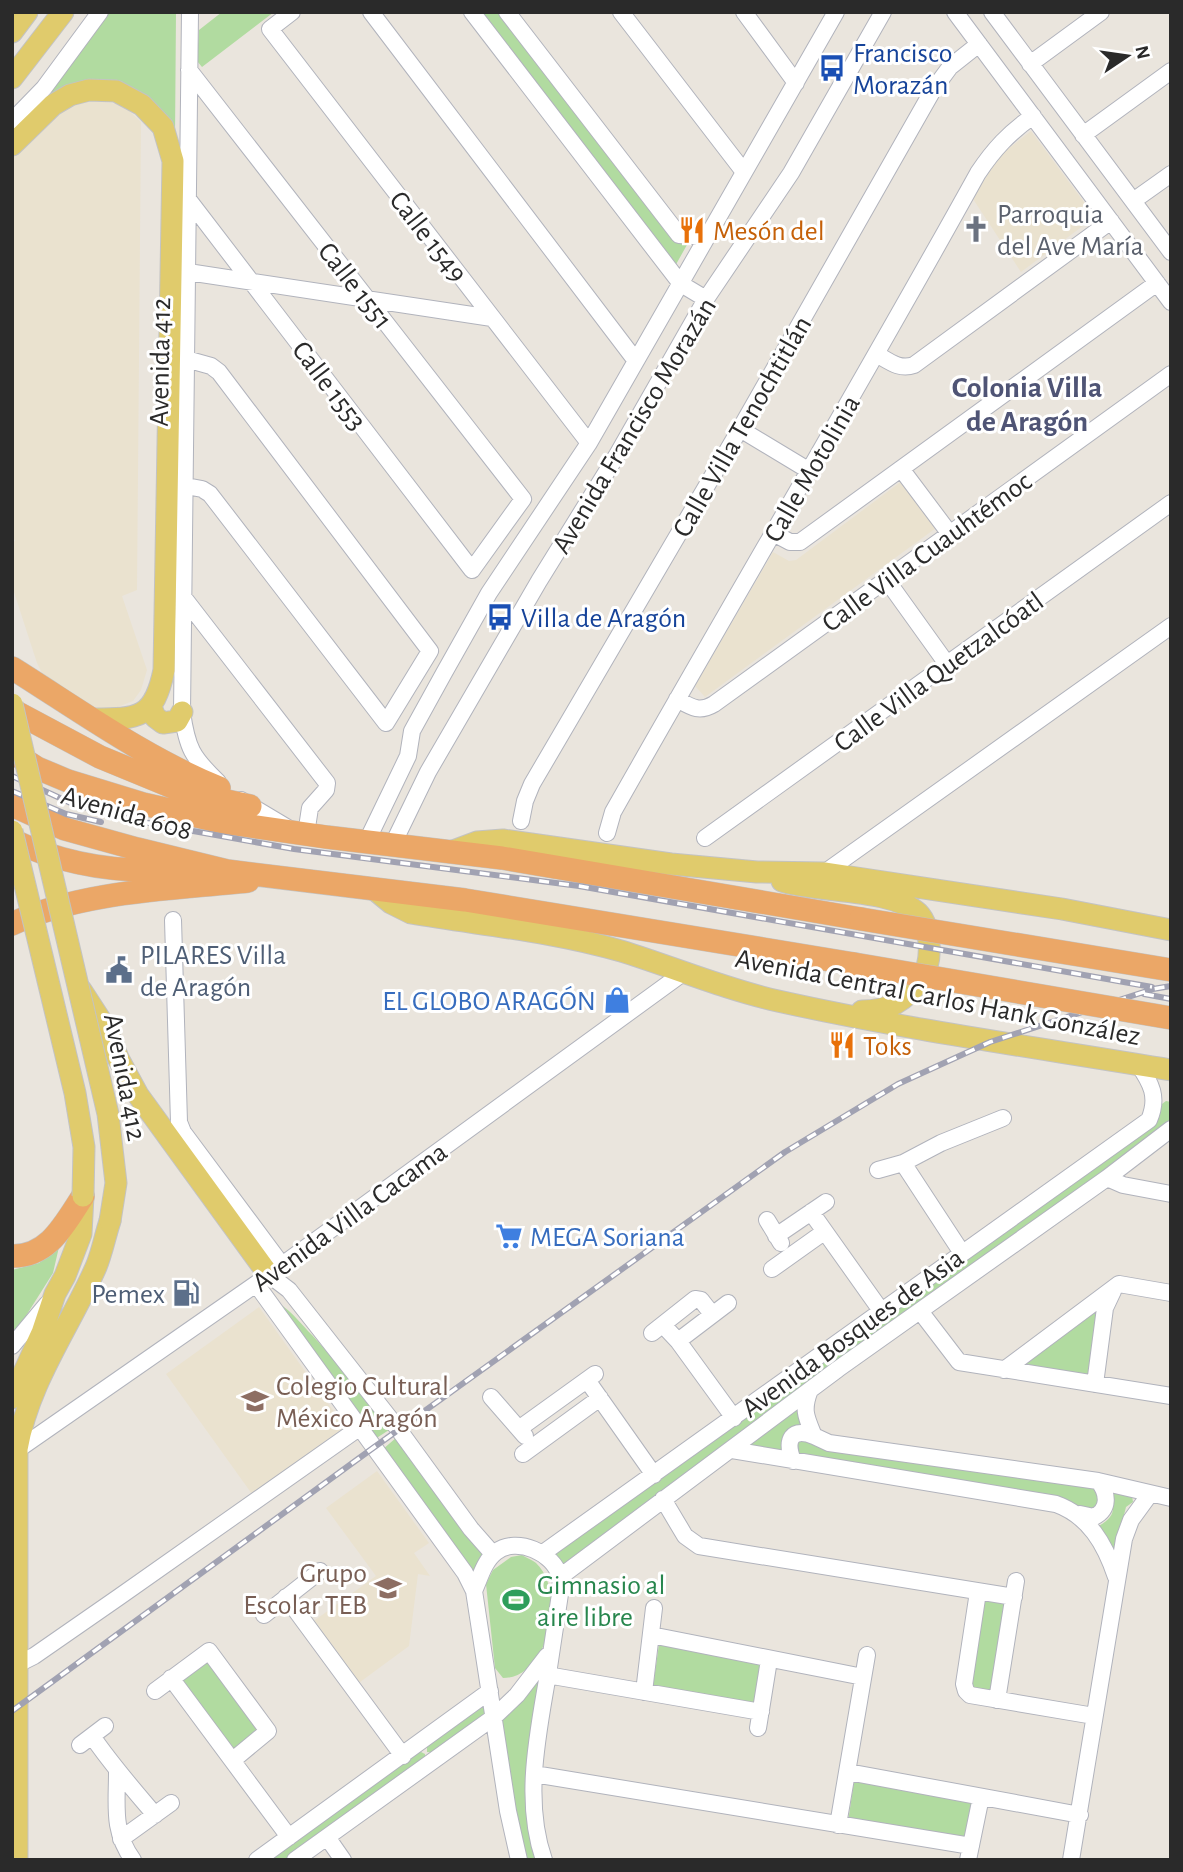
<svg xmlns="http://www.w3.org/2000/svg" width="1183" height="1872" font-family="'Alegreya Sans',sans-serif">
	<rect width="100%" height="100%" fill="#eae5dd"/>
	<!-- education -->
	<path fill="#eae2cf" d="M 90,100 L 117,104 L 127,109 L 141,122 L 137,590 L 122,596 L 147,670 L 141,690 L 133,701 L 115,708 L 102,710 L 69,695 L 42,673 L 37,663 L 12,586 L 12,542 L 15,541 L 12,534 L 12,158 L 56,111 L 74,103 Z
		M 1031,131 L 1095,217 L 1021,272 L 973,199 L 999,156 Z
		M 902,481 L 936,528 L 705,697 L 695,686 L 773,552 L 789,561 L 796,560 Z
		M 259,1307 L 345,1427 L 252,1494 L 166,1374 Z
		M 377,1471 L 429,1543 L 414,1553 L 430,1576 L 418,1574 L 409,1646 L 356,1685 L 311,1623 L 376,1576 L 326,1508 Z"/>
	<!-- green -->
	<path fill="#b1dba0" d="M 109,12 L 176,12 L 175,138 L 140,98 L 48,96 Z
		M 222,12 L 274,12 L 202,67 L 197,61 L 199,30 Z
		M 479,12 L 502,12 L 688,243 L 674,268 Z
		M 1166,1101 L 1171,1102 L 1171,1124 L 560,1569 L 552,1554 Z
		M 59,1247 L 53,1273 L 12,1338 L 12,1270 L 39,1263 Z
		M 280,1304 C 293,1313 301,1324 312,1335 C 339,1365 366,1396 389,1430 L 375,1439 Z
		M 1096,1311 L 1089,1377 L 1018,1366 Z
		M 796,1407 L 801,1412 L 805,1426 L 783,1444 L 782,1453 L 744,1445 Z
		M 397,1437 L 485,1554 L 471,1576 L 382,1450 Z
		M 807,1437 C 819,1446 836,1456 851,1450 L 1098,1486 L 1102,1501 L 1095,1511 L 800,1456 L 793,1448 L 795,1441 Z
		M 1111,1491 L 1132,1496 L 1133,1502 L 1126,1507 L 1115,1551 L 1112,1552 L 1097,1527 C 1115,1517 1115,1511 1111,1491 Z
		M 522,1555 C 526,1558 533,1560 536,1563 C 567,1592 549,1678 503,1678 L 495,1668 L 486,1584 L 493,1570 L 511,1557 Z
		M 985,1599 L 1010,1602 L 995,1692 L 968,1686 Z
		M 659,1644 L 764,1665 L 758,1706 L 653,1687 Z
		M 207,1653 L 265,1731 L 231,1756 L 173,1678 Z
		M 541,1672 L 534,1721 L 545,1860 L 523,1860 L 500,1720 Z
		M 486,1701 L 490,1712 L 435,1753 L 427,1752 L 427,1743 Z
		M 417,1750 L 425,1754 L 425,1762 L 289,1860 L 268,1860 Z
		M 854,1781 L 975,1803 L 970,1838 L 848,1822 Z"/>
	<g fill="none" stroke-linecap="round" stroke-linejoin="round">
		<defs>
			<path id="minor" d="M 190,12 L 182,712 C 187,748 192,757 218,782
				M 292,12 L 270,29 L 589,443
				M 371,12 L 636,361
				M 472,12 L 681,284 L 706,299
				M 507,12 L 679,235 L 707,237
				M 621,12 L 744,172
				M 744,12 L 796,83
				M 955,12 L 1171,302
				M 992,12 L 1171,252
				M 1030,64 L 1101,12
				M 12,121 L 44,88 L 100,12
				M 1083,135 L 1171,71
				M 188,199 L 472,570 L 523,499 L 189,70
				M 1133,201 L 1171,174
				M 188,272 L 492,318
				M 878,355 C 890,362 900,370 914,365 L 1111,221
				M 740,429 L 808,470
				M 902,470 L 950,534
				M 186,486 L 202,489 L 210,494 L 386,723 L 430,651 L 219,372 L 211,366 L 186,359
				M 773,533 L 790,542 L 800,542 L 1157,283
				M 886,579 L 947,664
				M 184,598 L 327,783 L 326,790 L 310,808 L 306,834
				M 677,699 C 691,707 699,713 714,704 L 1171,374
				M 241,800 L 288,828
				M 521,821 L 525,801 L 532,784 L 740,429 L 933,90 L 950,67 L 979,44
				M 607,833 L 613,812 C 734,598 859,388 978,173 C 994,149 1009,133 1033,116
				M 705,838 L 1171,503
				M 367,841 L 408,756 L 412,731 L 444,673 L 489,593 L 589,443 L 836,12
				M 393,844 L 428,772 L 539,581 L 617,455 L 706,299 L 791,173 L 883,12
				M 824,873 L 1171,626
				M 173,920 L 179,1122 L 183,1132 L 282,1265
				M 903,1163 L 962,1253
				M 878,1170 L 903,1163 L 941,1143 L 1003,1118
				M 1107,1178 L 1123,1185 L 1171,1194
				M 811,1212 L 882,1312
				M 767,1220 L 781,1243
				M 776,1236 L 826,1202
				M 772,1269 L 824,1232
				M 268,1274 L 289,1290 L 399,1430 L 471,1529 L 493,1554
				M 256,1284 L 465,1573 L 474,1591 L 508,1811 L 519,1860
				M 920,1311 L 959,1362 L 1171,1396
				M 663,1325 L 678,1341 L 734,1418
				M 652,1333 L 695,1299 L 701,1300 L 712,1314
				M 678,1341 L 728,1303
				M 12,1346 L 47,1304
				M 1004,1370 L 1119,1284 L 1171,1293
				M 587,1380 L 654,1475
				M 1095,1384 L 1105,1308 L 1113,1291
				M 810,1390 C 802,1410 806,1417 814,1436 L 829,1443 L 1098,1481 L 1171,1498
				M 491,1397 L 525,1436
				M 520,1428 L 595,1374
				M 732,1450 L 1056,1504 C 1089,1516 1105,1544 1116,1577
				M 13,1453 L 256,1284 L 683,973
				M 523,1454 L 600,1398
				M 793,1461 C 785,1440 791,1427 814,1436
				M 663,1499 L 685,1536 L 699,1546 L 1014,1597
				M 1080,1514 L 1094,1517 C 1110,1509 1108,1493 1098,1481
				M 543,1553 L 1149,1120 C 1159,1097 1151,1083 1138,1064
				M 560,1577 L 838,1369 L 1107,1178 L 1171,1129
				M 474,1591 C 480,1578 484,1561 496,1552 C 517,1536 554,1553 560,1577 C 561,1582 560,1589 560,1594 C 556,1621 552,1647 548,1674 C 538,1734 523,1800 544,1860
				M 978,1592 L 964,1684 L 966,1691 L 970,1695 L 1094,1716
				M 286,1597 L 403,1756
				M 264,1615 L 320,1571
				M 651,1635 L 863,1677
				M 12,1667 L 34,1656 L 119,1597 L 359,1428
				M 547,1675 L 761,1712
				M 171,1678 L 289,1837
				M 155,1691 L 209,1651 L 268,1731 L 233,1760
				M 644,1692 L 654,1608
				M 997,1700 L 1016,1581
				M 758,1728 L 769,1660
				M 92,1736 C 111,1764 133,1789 155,1815
				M 80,1745 L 105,1726
				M 117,1772 C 117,1806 112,1831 133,1860
				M 848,1772 L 1080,1815
				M 534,1774 L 971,1846
				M 838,1825 L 867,1655
				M 327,1837 L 343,1860
				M 121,1839 L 171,1803
				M 257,1860 L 490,1691
				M 295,1860 L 494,1717 L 517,1695 L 547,1656
				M 968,1860 L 981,1797
				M 1071,1860 L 1124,1539 L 1131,1520 L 1150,1494"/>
			<path id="major" d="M 12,32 L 27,12
				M 12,78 L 63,12
				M 12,145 L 53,105 L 70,95 L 89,90 L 116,91 L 142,105 L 163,127 L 173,161 L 164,670 C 154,719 138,719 93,719
				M 151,707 L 155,717 L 163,723 L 177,721 L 182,712
				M 453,851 L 477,842 L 503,840 L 671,864 L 757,872 L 824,873 L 1062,909 L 1171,930
				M 782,881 C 819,893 891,888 918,913 C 925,920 929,934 929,943 C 930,955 928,969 921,979 C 906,1001 889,1011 862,1011
				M 374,889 L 391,903 L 411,913 C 481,925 553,931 621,951 C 673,967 724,989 778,1001 C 908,1030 1040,1048 1171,1070
				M 81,990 L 107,1030 L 118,1058 L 138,1095 L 268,1274
				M 12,1398 L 42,1333 L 55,1294 L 65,1276 L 81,1234 L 83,1196
				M 17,1860 L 17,1449 C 28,1383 69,1328 96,1267 C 102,1253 105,1236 110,1221"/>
			<path id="highway" d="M 12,668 C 79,710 145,758 219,788
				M 12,710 L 100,757 L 185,792 L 250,806
				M 12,752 L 37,768 L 68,781 L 143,804 L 223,822 L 326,837 L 502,858 L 861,919
				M 12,805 L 65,829 L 137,849 L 227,871 L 465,900 L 854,964
				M 12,840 C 66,866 127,874 187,869
				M 12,924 C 80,891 173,889 248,881
				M 12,1256 C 49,1257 65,1223 83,1196"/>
		</defs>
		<!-- minor casing -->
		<use href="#minor" stroke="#b1b3bc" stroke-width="18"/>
		<!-- major casing -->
		<use href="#major" stroke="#c3c3c3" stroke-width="23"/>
		<!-- highway casing -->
		<use href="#highway" stroke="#c3c3c3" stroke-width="24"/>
		<!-- minor -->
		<use href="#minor" stroke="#fff" stroke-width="16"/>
		<!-- major -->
		<use href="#major" stroke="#e0cb6c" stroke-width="21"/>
		<!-- highway -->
		<use href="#highway" stroke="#eba767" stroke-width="23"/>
		<defs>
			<path id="rail" d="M 12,776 L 73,804 L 137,821 L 294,849 L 579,886 L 1152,987
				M 12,791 L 66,814 L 101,822
				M 1144,994 L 1171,999
				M 12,1711 L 373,1448 L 785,1152 L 898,1084 L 990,1042 L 1153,989 L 1171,986"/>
		</defs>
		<!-- rail casing -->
		<use href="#rail" stroke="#a1a2b2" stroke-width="6"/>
		<!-- rail -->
		<use href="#rail" stroke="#fff" stroke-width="3.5" stroke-dasharray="10" stroke-linecap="butt"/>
		<defs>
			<path id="major-bridge" d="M 12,704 L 108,1114 L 116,1183 L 110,1221
				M 12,831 L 75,1093 L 84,1147 L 83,1196"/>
			<path id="highway-bridge" d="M 861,919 L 1171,970
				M 854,964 L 1171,1018"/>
		</defs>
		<!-- major-bridge casing -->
		<use href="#major-bridge" stroke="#c3c3c3" stroke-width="23" stroke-linecap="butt"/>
		<!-- highway-bridge casing -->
		<use href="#highway-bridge" stroke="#c3c3c3" stroke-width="24" stroke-linecap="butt"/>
		<!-- major-bridge -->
		<use href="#major-bridge" stroke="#e0cb6c" stroke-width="21"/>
		<!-- highway-bridge -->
		<use href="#highway-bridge" stroke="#eba767" stroke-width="23"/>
	</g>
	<!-- icons -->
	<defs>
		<symbol id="bus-bare" viewBox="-9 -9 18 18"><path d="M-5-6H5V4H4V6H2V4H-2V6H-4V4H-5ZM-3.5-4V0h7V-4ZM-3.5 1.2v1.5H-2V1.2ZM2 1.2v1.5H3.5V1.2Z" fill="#1a4fb4" stroke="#fff" stroke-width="2.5" paint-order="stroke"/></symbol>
		<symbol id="church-bare" viewBox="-9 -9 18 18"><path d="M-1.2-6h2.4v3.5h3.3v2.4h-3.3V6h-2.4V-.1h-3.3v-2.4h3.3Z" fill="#6b7280" stroke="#fff" stroke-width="2.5" paint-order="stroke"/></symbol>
		<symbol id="restaurant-bare" viewBox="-9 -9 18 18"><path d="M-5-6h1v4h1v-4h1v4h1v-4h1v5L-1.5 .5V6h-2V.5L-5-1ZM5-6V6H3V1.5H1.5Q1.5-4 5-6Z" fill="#e8710a" stroke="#fff" stroke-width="2.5" paint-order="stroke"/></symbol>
		<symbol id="civic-bare" viewBox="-9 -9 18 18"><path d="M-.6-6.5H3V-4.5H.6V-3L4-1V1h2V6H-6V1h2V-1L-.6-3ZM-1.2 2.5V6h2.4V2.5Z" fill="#5c6f8a" stroke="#fff" stroke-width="2.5" paint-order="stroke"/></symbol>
		<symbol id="shop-bare" viewBox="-9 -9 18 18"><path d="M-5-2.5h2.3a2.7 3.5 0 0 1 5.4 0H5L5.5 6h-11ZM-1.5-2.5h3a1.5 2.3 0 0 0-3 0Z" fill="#3f7fe0" stroke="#fff" stroke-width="2.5" paint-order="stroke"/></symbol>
		<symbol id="supermarket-bare" viewBox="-9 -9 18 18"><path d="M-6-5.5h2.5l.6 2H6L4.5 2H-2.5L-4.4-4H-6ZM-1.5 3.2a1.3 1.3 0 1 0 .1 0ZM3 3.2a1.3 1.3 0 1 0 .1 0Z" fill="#3f7fe0" stroke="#fff" stroke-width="2.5" paint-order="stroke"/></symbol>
		<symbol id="fuel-bare" viewBox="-9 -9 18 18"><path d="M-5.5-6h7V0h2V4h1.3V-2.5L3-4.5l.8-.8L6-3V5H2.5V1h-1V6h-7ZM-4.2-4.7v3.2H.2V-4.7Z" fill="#5c6f8a" stroke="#fff" stroke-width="2.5" paint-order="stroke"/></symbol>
		<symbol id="school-bare" viewBox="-9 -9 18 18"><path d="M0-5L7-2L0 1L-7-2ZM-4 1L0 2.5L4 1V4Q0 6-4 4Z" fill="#8d6e63" stroke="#fff" stroke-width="2.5" paint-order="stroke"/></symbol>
		<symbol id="stadium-bare" viewBox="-9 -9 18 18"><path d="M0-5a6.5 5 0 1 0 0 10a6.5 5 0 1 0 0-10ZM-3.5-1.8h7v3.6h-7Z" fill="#2e9e5b" stroke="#fff" stroke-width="2.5" paint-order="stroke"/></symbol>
	</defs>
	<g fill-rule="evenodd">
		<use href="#bus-bare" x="813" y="49" width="38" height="38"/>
		<use href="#church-bare" x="957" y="210" width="38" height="38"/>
		<use href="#restaurant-bare" x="673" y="211" width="38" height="38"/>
		<use href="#bus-bare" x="481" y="598" width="38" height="38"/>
		<use href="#civic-bare" x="100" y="951" width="38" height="38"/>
		<use href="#shop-bare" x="598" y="981" width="38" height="38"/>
		<use href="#restaurant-bare" x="823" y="1026" width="38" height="38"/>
		<use href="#supermarket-bare" x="490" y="1217" width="38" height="38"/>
		<use href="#fuel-bare" x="167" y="1274" width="38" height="38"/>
		<use href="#school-bare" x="236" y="1382" width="38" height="38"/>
		<use href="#school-bare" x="369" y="1569" width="38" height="38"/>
		<use href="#stadium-bare" x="497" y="1581" width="38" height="38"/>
	</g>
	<g text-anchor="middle" stroke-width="6" stroke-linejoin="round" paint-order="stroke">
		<!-- transit labels -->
		<g font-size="28" fill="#164399" stroke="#fff" text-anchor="start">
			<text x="853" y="62">Francisco<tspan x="853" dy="32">Morazán</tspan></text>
			<text x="521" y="627">Villa de Aragón</text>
		</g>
		<!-- worship labels -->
		<g font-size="28" fill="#5b616d" stroke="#fff" text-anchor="start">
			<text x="997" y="223">Parroquia<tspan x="997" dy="32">del Ave María</tspan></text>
		</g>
		<!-- food labels -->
		<g font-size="28" fill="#c56008" stroke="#fff" text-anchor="start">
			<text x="713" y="240">Mesón del</text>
			<text x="863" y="1055">Toks</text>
		</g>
		<!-- street labels -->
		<g font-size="28" fill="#2a2a2a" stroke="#fff">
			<text transform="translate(429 236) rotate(52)" y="10">Calle 1549</text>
			<text transform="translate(356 285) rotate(52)" y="10">Calle 1551</text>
			<text transform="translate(159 362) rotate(-89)" y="10">Avenida 412</text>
			<text transform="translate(330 385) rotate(53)" y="10">Calle 1553</text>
			<text transform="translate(633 425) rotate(-59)" y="10">Avenida Francisco Morazán</text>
			<text transform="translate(741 426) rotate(-60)" y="10">Calle Villa Tenochtitlán</text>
			<text transform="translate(811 468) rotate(-60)" y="10">Calle Motolinia</text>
			<text transform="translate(926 551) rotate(-36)" y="10">Calle Villa Cuauhtémoc</text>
			<text transform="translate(938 671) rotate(-36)" y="10">Calle Villa Quetzalcóatl</text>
			<text transform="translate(127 812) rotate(16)" y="10">Avenida 608</text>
			<text transform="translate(938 996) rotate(11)" y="10">Avenida Central Carlos Hank González</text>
			<text transform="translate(126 1077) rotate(79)" y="10">Avenida 412</text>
			<text transform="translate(349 1216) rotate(-36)" y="10">Avenida Villa Cacama</text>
			<text transform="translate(852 1332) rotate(-36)" y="10">Avenida Bosques de Asia</text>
		</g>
		<!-- service labels -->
		<g font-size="28" fill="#4e5e75" stroke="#fff" text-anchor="start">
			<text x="140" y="964">PILARES Villa<tspan x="140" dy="32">de Aragón</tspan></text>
			<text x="165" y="1303" text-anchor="end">Pemex</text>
		</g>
		<!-- shop labels -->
		<g font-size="28" fill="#366cbe" stroke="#fff" text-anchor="end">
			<text x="596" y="1010">EL GLOBO ARAGÓN</text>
			<text x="530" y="1246" text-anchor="start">MEGA Soriana</text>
		</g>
		<!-- education labels -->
		<g font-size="28" fill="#785e54" stroke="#fff" text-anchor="start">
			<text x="276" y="1395">Colegio Cultural<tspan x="276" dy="32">México Aragón</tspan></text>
			<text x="367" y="1582" text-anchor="end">Grupo<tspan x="367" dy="32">Escolar TEB</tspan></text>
		</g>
		<!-- leisure labels -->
		<g font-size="28" fill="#27864d" stroke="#fff" text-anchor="start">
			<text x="537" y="1594">Gimnasio al<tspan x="537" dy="32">aire libre</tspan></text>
		</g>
		<!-- neighbourhood labels -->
		<g font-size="30" font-weight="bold" fill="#4f5475" stroke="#fff">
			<text x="1027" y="397">Colonia Villa<tspan x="1027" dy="34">de Aragón</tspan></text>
		</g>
	</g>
	<!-- border -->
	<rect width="1183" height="1872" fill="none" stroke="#2a2a2a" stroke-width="28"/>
	<!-- north arrow -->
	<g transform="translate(1127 56) rotate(77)" stroke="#ffffff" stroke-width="5" paint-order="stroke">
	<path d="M0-5L12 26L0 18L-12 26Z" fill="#2a2a2a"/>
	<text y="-10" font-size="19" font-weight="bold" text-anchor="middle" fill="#2a2a2a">N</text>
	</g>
</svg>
